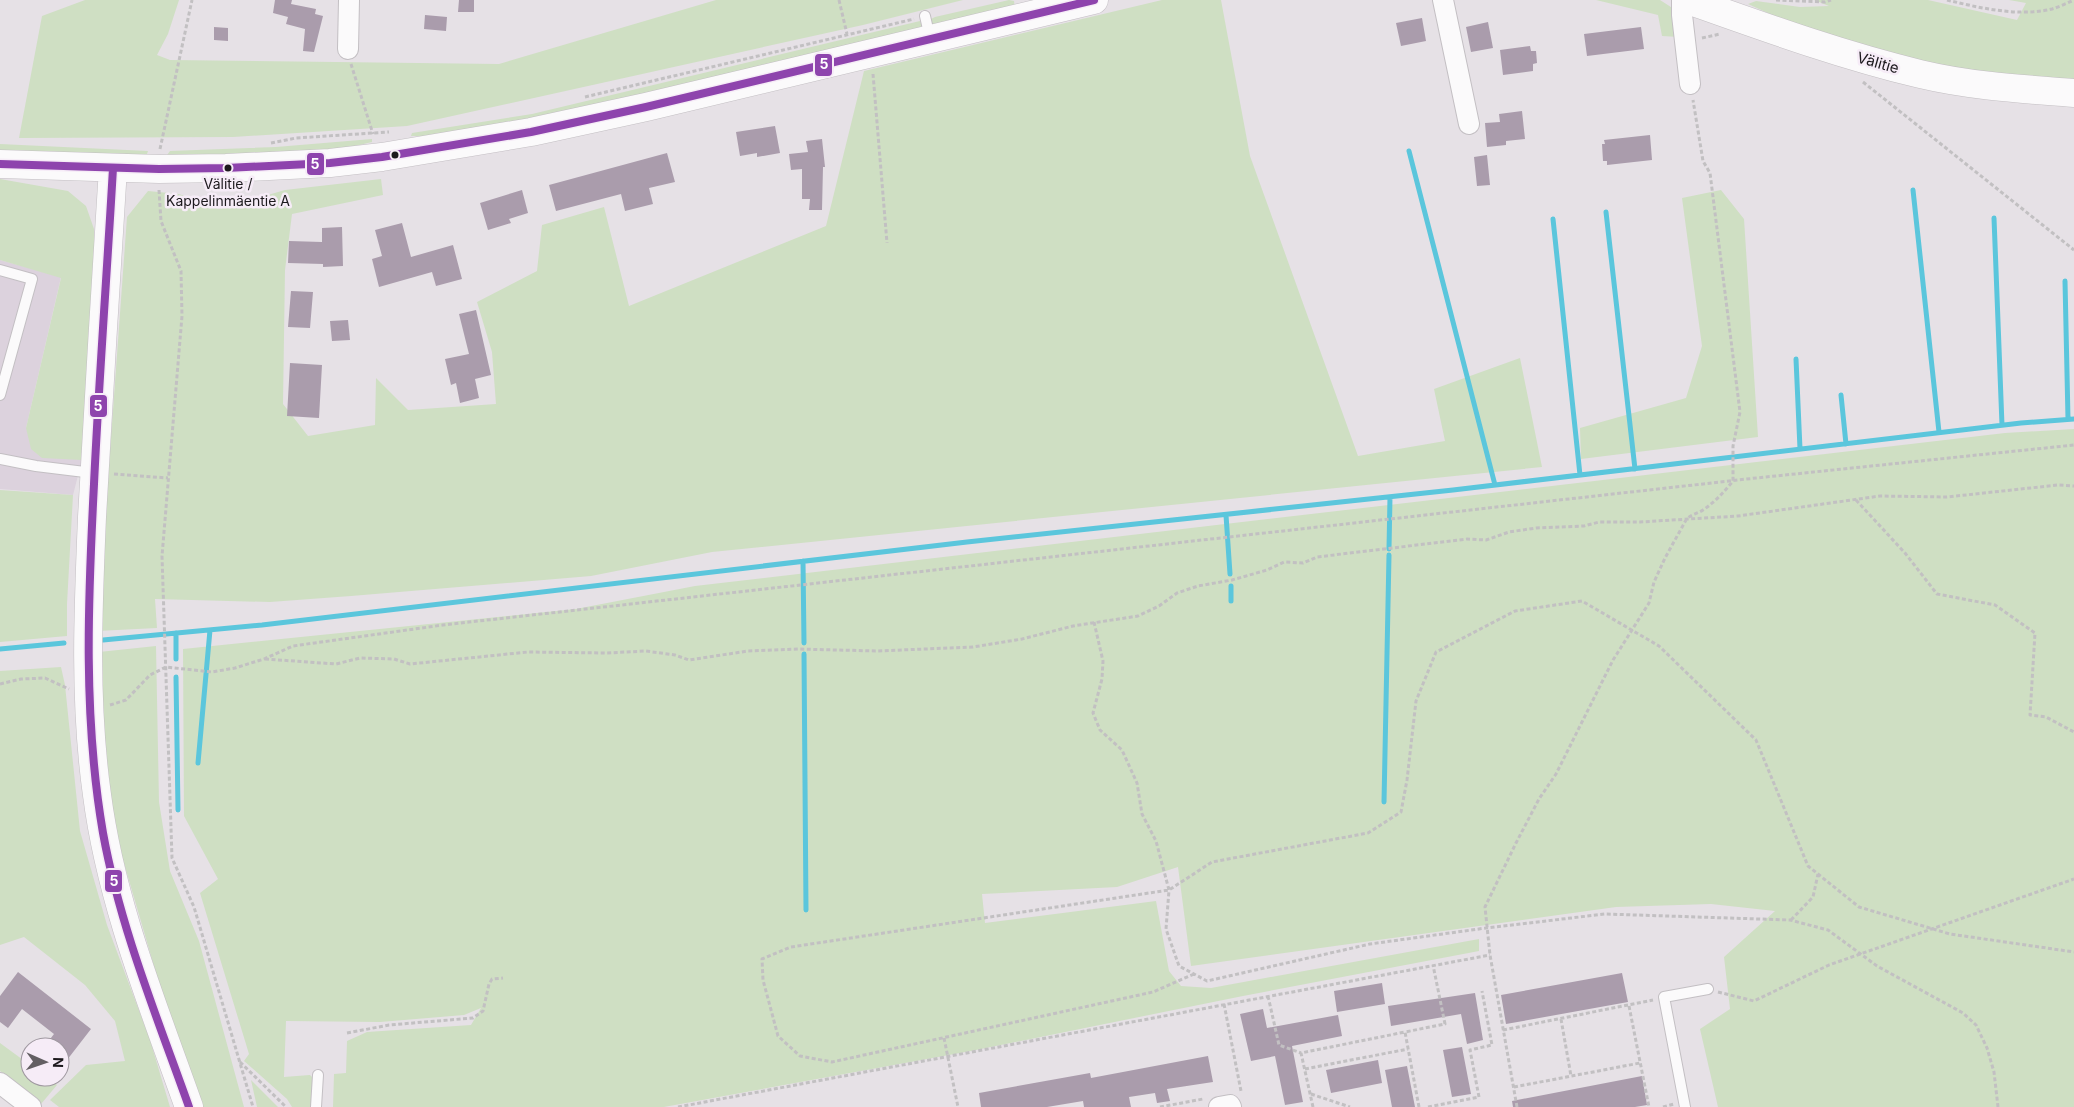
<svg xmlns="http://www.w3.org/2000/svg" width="2074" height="1107" font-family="Inter,sans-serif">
	<rect width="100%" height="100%" fill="#e6e1e6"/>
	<!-- built -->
	<path fill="#dcd2dd" d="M 0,260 L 61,277 L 26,428 L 82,460 L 73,495 L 0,489 Z"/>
	<!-- green -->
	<path fill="#cfdfc3" d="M 85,0 L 179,0 L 168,34 L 157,55 L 170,60 L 499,64 L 716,0 L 963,0 L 863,25 L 407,126 L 233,137 L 19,138 L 42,16 Z
		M 1009,0 L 1014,1 L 1015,8 L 936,27 L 932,24 L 931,19 L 935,17 Z
		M 1162,0 L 1221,0 L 1250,156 L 1358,456 L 1445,441 L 1434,389 L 1520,358 L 1542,467 L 712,552 L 591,576 L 351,596 L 270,602 L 155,599 L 157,628 L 97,631 L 127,217 L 148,191 L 179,194 L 219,209 L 285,190 L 381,179 L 383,195 L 292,214 L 285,270 L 283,404 L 308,436 L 375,425 L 376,378 L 408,410 L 496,404 L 492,352 L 477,302 L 537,271 L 542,225 L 604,207 L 629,306 L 826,226 L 864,71 Z
		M 1596,0 L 1660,0 L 1674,9 L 1679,37 L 1662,36 L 1658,15 Z
		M 1814,0 L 1928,0 L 2017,20 L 2026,3 L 2009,0 L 2074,0 L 2074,84 L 1926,66 L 1794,25 L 1748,4 L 1756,1 L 1800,7 L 1829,6 Z
		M 920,21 L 922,27 L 920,32 L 456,136 L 411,136 L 412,133 L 532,114 Z
		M 372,139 L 372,142 C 304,160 236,155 167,155 L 170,151 L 276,147 Z
		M 0,144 L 148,151 L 147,154 L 0,154 Z
		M 0,179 L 68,191 L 86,206 L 94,229 L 95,265 L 82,460 L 42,458 L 31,449 L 26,428 L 61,278 L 0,260 Z
		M 1721,190 L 1744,219 L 1758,437 L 1581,459 L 1580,428 L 1686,398 L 1702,346 L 1682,198 Z
		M 2074,429 L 2074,1107 L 1718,1107 L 1700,1029 L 1730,1009 L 1724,957 L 1775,911 L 1711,904 L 1616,907 L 1191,966 L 1178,867 L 1117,887 L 982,894 L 985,923 L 1156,901 L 1169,971 L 1181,986 L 1211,988 L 1479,939 L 1479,951 L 1243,996 L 971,1051 L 664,1107 L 333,1107 L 334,1074 L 346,1073 L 347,1041 L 367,1032 L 471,1025 L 481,1008 L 464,1015 L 380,1022 L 286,1021 L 284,1077 L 310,1075 L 314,1079 L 311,1107 L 292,1107 L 287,1099 L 244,1061 L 249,1054 L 200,893 L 218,879 L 184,816 L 183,649 L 576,609 L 695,586 L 2005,433 Z
		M 0,490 L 73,495 L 67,604 L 67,636 L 0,642 Z
		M 156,646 L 159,802 L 170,871 L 199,941 L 244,1107 L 198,1107 L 161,990 L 107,805 L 99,652 Z
		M 61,667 L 65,685 L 80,831 L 107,925 L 150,1040 L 170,1107 L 59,1107 L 50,1100 L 86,1065 L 125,1061 L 115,1021 L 85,985 L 24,937 L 0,945 L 0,671 Z
		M 0,1043 L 30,1065 L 30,1077 L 47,1077 L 57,1085 L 41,1104 L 0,1071 Z
		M 251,1080 L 278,1107 L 257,1107 Z"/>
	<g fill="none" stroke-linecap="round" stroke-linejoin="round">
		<!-- stream -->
		<path stroke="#5bc6dc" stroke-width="5" d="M 1409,151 L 1495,485
			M 1913,190 L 1939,432
			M 1606,212 L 1635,469
			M 1994,218 L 2002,425
			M 1553,219 L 1580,475
			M 2065,281 L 2068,419
			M 1796,359 L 1800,449
			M 1841,395 L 1846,444
			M 1226,515 L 1230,574
			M 1389,549 L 1390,497
			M 803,561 L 804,643
			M 1231,586 L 1231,601
			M 176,633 L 176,659
			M 103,640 L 262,625 L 967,542 L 1453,490 L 2021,423 L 2074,419
			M 0,649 L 64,643
			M 804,654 L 806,910
			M 176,677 L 178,810
			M 198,763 L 210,630
			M 1384,802 L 1389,555"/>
	</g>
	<!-- building -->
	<path fill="#aa9cac" d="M 275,0 L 292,0 L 291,4 L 316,9 L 315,14 L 323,16 L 314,52 L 303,51 L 305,29 L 286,24 L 288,17 L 273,13 Z
		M 459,0 L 474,0 L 474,12 L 458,12 Z
		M 425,15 L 447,17 L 446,31 L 424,29 Z
		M 1422,18 L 1426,41 L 1401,46 L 1396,23 Z
		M 1488,22 L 1493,48 L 1471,52 L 1466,27 Z
		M 214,27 L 228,28 L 228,41 L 214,40 Z
		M 1641,27 L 1644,49 L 1587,56 L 1584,34 Z
		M 1530,46 L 1531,51 L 1536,51 L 1537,63 L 1533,64 L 1533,71 L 1503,75 L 1500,50 Z
		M 1522,111 L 1525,139 L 1506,141 L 1506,145 L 1487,147 L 1485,123 L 1500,122 L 1499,114 Z
		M 775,126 L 780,153 L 757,157 L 757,153 L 740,156 L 736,132 Z
		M 1650,135 L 1652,160 L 1607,165 L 1607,161 L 1603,161 L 1602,144 L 1605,144 L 1604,140 Z
		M 822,139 L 825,167 L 823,167 L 822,210 L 809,210 L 810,199 L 802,199 L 802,169 L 791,170 L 789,154 L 808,152 L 806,141 Z
		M 667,153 L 675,182 L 649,188 L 653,204 L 625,211 L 621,194 L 556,211 L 549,185 Z
		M 1487,155 L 1490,185 L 1477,186 L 1474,157 Z
		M 522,190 L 528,213 L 509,219 L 511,223 L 488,230 L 480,203 Z
		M 402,223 L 411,257 L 453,245 L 462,279 L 436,286 L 432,272 L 379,287 L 372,259 L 382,256 L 375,230 Z
		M 342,227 L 343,266 L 323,267 L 323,264 L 288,263 L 289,241 L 322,242 L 322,228 Z
		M 291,291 L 313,292 L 310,328 L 288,327 Z
		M 476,310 L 491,375 L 475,379 L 479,398 L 460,403 L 456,383 L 451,385 L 445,359 L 469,354 L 459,314 Z
		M 348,320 L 350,340 L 332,341 L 330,321 Z
		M 290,363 L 322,365 L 319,418 L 287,416 Z
		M 18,972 L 91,1029 L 60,1069 L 60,1047 L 44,1047 L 54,1034 L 22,1009 L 8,1028 L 0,1022 L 0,996 Z
		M 1622,973 L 1628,1002 L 1506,1024 L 1501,995 Z
		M 1382,983 L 1385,1004 L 1337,1012 L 1334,991 Z
		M 1475,993 L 1483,1040 L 1467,1044 L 1461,1014 L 1391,1026 L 1388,1006 Z
		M 1263,1009 L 1267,1028 L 1338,1015 L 1342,1036 L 1292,1046 L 1303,1102 L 1285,1105 L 1275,1056 L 1251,1061 L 1240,1014 Z
		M 1462,1047 L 1471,1094 L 1452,1097 L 1443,1050 Z
		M 1208,1056 L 1213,1082 L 1167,1089 L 1170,1101 L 1157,1103 L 1155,1093 L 1129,1097 L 1131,1107 L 1084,1107 L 1083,1101 L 1047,1107 L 981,1107 L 979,1093 L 1090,1073 L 1091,1078 Z
		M 1378,1060 L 1382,1083 L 1331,1093 L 1326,1070 Z
		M 1407,1066 L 1415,1107 L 1392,1107 L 1385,1070 Z
		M 1642,1076 L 1647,1105 L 1635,1107 L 1513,1107 L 1512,1101 Z"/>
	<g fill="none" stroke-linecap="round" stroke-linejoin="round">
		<defs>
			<path id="lane" d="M 925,16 L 930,38
				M 0,270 L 32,279 L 0,395
				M 0,459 L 36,466 L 93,473
				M 316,1107 L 318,1075
				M 1685,1107 L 1664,997 L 1708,989"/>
			<path id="street" d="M 1443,0 L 1469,124
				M 1682,0 L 1682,15 L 1690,84
				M 348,49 L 349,0
				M 0,1083 L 31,1107
				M 1219,1107 L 1230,1105 L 1231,1107"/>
			<path id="secondary" d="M 1688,0 C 1764,27 1841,55 1920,74 C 1970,86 2022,89 2074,93
				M 0,164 L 159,169 L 226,168 L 330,163 L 382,157 L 531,132 L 646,107 L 1094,0
				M 113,168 C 106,284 98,401 92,517 C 88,610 84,703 97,795 C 111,903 153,1005 189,1107"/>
		</defs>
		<!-- lane casing -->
		<use href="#lane" stroke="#c3bfc3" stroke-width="12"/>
		<!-- street casing -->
		<use href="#street" stroke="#c3bfc3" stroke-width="22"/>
		<!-- secondary casing -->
		<use href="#secondary" stroke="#c3bfc3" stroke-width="29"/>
		<!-- path -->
		<path stroke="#c2c0c2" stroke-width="3" stroke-dasharray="4 2.5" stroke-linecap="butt" d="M 839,0 L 847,34
			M 1776,0 L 1825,2 L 1831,0
			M 1947,0 C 1980,8 2018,17 2052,9 C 2059,7 2067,3 2074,0
			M 1702,38 L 1720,34
			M 351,64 L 373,134
			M 873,74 L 887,243
			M 1863,82 L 2074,250
			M 585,97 L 914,19
			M 271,143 L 296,138 L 389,132
			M 160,149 L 192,0
			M 159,190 L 161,221 L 181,271 L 182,316 L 162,556 L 172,858 L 194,907 L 253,1107
			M 114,474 L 168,478
			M 1856,500 L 1905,553 L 1937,594 L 1995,605 L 2035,633 L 2030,715 L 2046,717 L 2074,732
			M 1094,622 L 1103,661 L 1102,679 L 1093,713 L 1100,730 L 1122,750 L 1137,783 L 1142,814 L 1156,841 L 1169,890 L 1166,929 L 1179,966 L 1207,981 L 1370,944 L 1486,928 L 1605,914 L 1790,920 L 1828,930 L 1877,966 L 1963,1013 L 1976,1025 L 1987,1048 L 1994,1072 L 1998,1107
			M 265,659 L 336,664 L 360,658 L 394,659 L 410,664 L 528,652 L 607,653 L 646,651 L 675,655 L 689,660 L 748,651 L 798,649 L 877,651 L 973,647 L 1022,639 L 1073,626 L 1138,616 L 1159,606 L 1177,593 L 1198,586 L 1232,580 L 1267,570 L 1284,562 L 1303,563 L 1317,557 L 1467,539 L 1486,540 L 1509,532 L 1536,528 L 1584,526 L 1599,522 L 1640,522 L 1738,516 L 1880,496 L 1947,497 L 2058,485 L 2074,486
			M 0,684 L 21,679 L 45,678 L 69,689
			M 110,705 L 126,700 L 150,675 L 166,667 L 212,672 L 235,668 L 264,659 L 293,646 L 443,625 L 1756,478 L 2074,445
			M 1791,920 L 1813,897 L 1818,874
			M 1194,974 L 1153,992 L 832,1062 L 800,1056 L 778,1036 L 763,980 L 762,959 L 791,947 L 1169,890 L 1212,862 L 1368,833 L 1401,812 L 1407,780 L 1416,701 L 1436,652 L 1515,611 L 1582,601 L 1659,646 L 1756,740 L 1808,866 L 1859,907 L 1950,934 L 2074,952
			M 1718,992 L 1754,1001 L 1829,965 L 2074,879
			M 1268,996 L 1279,1045 L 1301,1053
			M 1224,1004 L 1241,1091
			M 1629,1006 L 1649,1107
			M 1561,1019 L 1571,1076
			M 1503,1030 L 1653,1000
			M 347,1033 L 389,1025 L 473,1018 L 483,1011 L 489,984 L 492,979 L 503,978
			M 944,1038 L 958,1107
			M 240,1062 L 286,1107
			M 1305,1069 L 1408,1049
			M 1514,1087 L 1640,1063
			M 1311,1094 L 1350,1107
			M 678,1107 L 1490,955
			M 1160,1107 L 1203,1099
			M 1313,1107 L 1301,1053 L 1405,1032
			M 1419,1107 L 1405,1032 L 1445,1024 L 1433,965
			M 1428,1107 L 1479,1097 L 1470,1050 L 1492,1045 L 1482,991
			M 1517,1107 L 1490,955 L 1485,907 L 1516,843 L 1539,799 L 1556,774 L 1613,660 L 1649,603 L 1654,582 L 1665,558 L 1686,520 C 1691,514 1697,514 1703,510 C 1715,502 1724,492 1733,481 L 1733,446 L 1740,412 L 1710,173 L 1703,161 L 1693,100
			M 1663,1107 L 1674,1104"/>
		<!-- lane -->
		<use href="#lane" stroke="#fbfafb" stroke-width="10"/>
		<!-- street -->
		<use href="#street" stroke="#fbfafb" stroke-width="20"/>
		<!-- secondary -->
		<use href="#secondary" stroke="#fbfafb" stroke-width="28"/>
		<defs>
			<path id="bus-1" d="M 0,164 L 159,169 L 226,168 L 330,163 L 382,157 L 531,132 L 646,107 L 1094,0
				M 113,168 C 107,273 99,379 94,484 C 88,600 83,717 103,833 C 120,927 157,1017 189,1107"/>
		</defs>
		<!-- bus-1 casing -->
		<use href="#bus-1" stroke="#f6ecf7" stroke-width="11"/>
		<!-- bus-1 -->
		<use href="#bus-1" stroke="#8e44ad" stroke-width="8"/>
	</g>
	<!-- markers -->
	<g fill="#1c191d" stroke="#f6ecf7" stroke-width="2">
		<circle cx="395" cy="155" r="4.5"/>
		<circle cx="228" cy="168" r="4.5"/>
	</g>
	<g text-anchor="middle" stroke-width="5" stroke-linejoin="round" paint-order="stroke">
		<!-- bus labels -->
		<g font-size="14" fill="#1c191d" stroke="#f6ecf7">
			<text x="228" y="189">Välitie /<tspan x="228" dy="17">Kappelinmäentie A</tspan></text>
		</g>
		<!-- street labels -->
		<g font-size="15" fill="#1c191d" stroke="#f6ecf7">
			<text transform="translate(1878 63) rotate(16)" y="5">Välitie</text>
		</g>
	</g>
	<g stroke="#f6ecf7" stroke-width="2">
		<rect x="814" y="53" width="19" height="24" rx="5" fill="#8e44ad"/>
		<rect x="306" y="152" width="19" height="24" rx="5" fill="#8e44ad"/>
		<rect x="89" y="394" width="19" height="24" rx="5" fill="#8e44ad"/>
		<rect x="104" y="869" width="19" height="24" rx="5" fill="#8e44ad"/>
	</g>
	<g font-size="14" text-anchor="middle" font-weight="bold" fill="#fff">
		<text x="824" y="69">5</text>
		<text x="315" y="169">5</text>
		<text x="98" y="411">5</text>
		<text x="114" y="886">5</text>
	</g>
	<!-- north arrow -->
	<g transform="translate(45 1062) rotate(92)"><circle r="24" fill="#f6ecf7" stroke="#9f98a0"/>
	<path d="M0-4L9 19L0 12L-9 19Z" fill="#635f63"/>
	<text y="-8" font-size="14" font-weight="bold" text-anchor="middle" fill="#1c191d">N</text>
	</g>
</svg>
